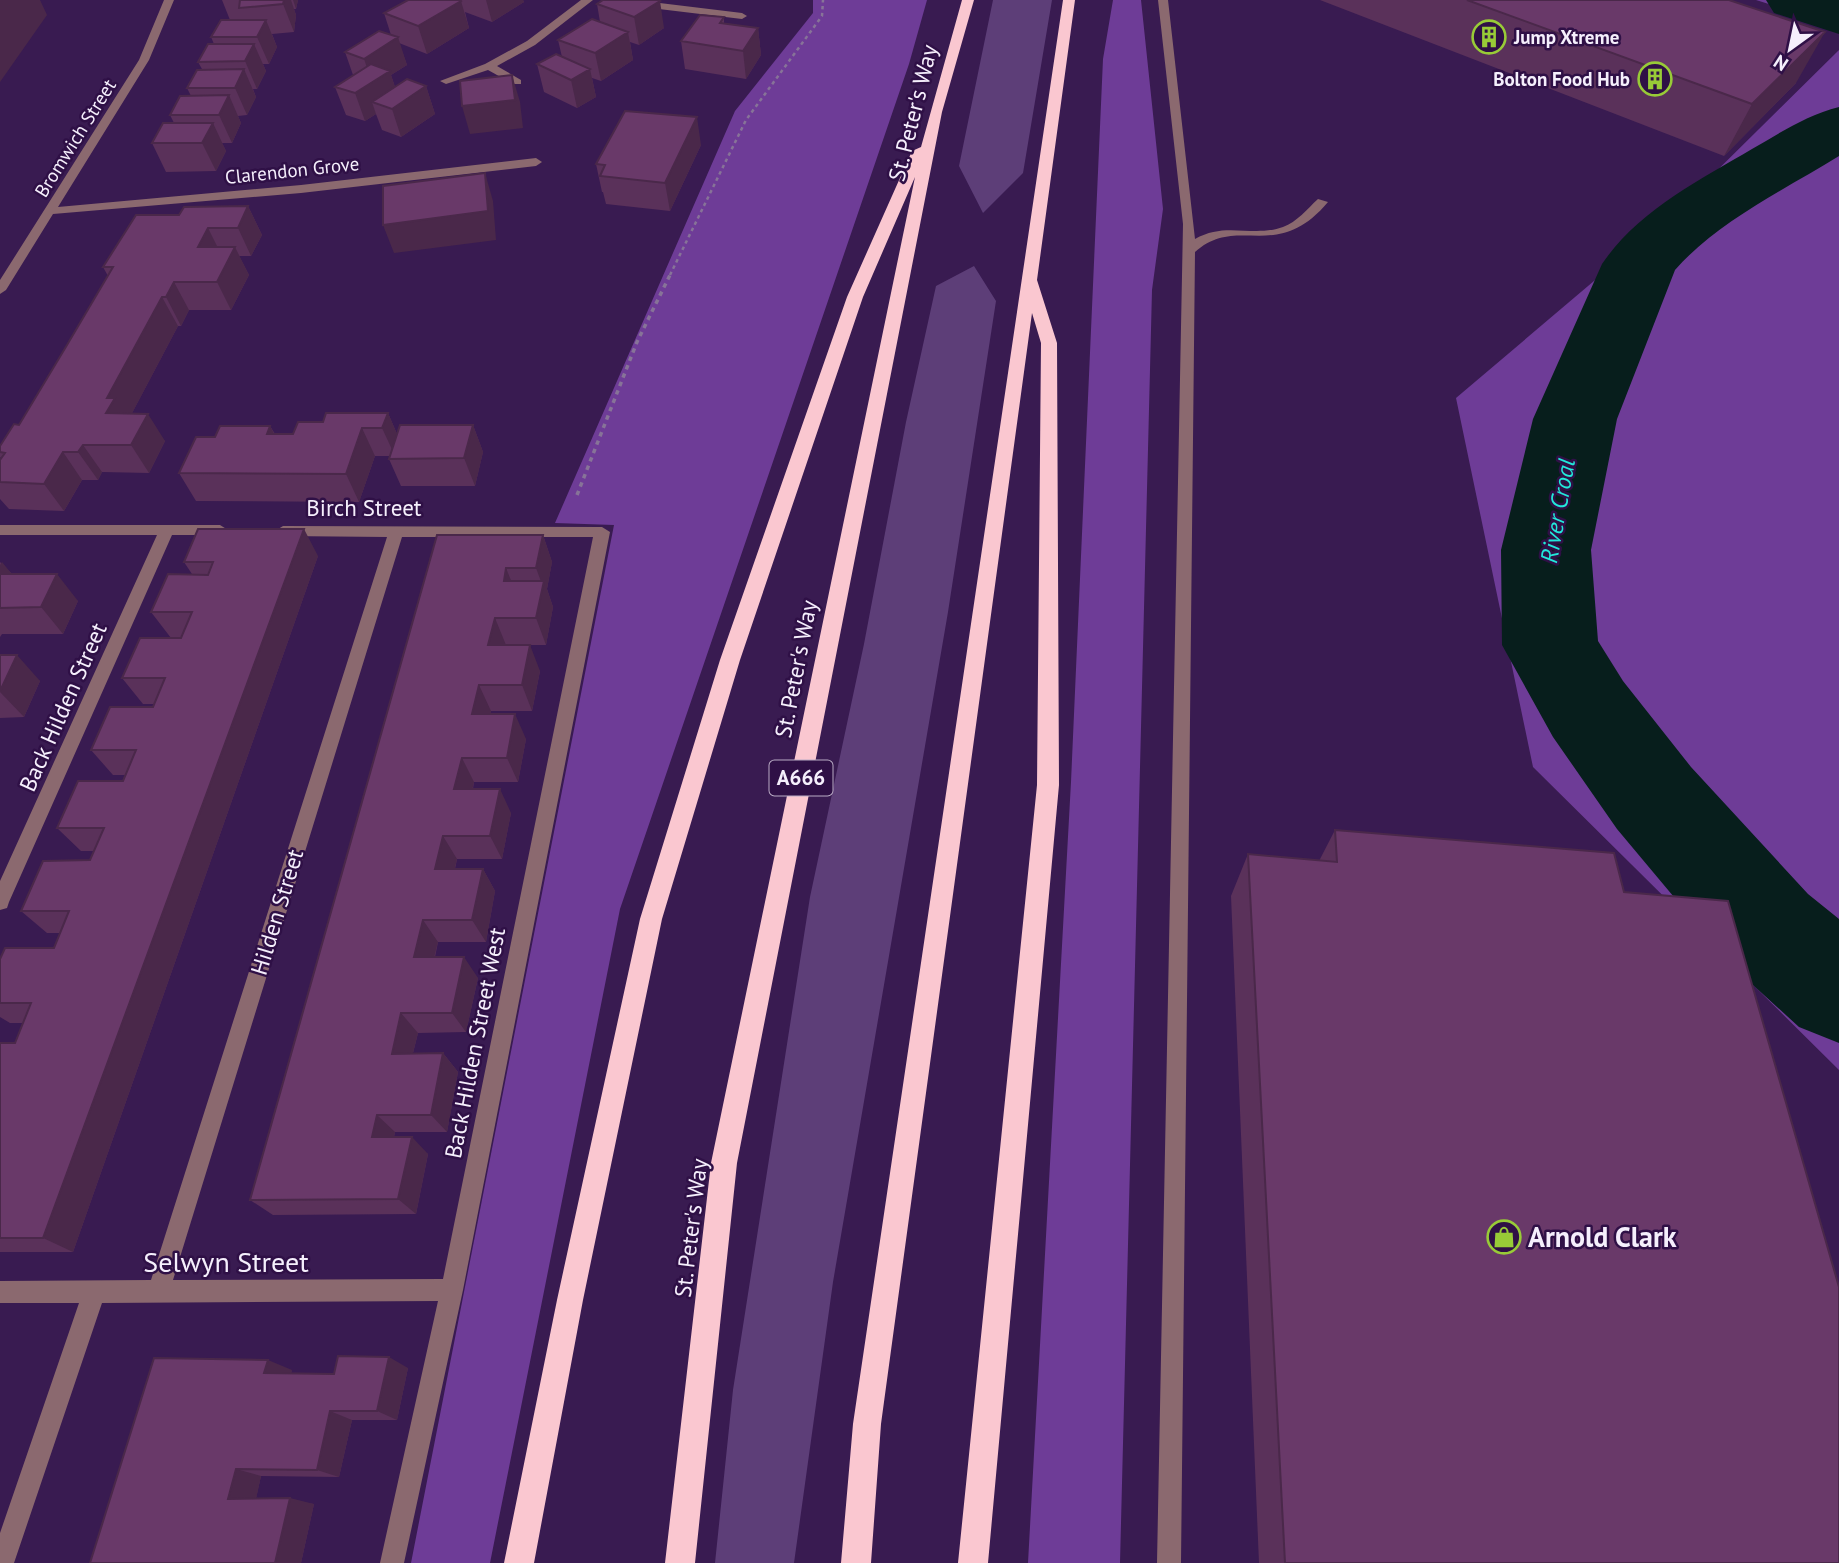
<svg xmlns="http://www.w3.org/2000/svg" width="1839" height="1563" font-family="'PT Sans',sans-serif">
	<rect width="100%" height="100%" fill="#391b51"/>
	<!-- green -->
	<path fill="#5d3e78" d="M 993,0 L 1052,0 L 1023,173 L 983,213 L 959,166 Z
		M 974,266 L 996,301 L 948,612 L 833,1282 L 794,1563 L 715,1563 L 733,1390 L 810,897 L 864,644 L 906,422 L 936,286 Z"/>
	<!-- forest -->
	<path fill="#6e3c97" d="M 813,0 L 927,0 L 909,64 L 620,909 L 490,1563 L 411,1563 L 614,525 L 555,523 L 735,111 L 813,13 Z
		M 1113,0 L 1141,0 L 1163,209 L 1152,290 L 1120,1563 L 1028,1563 L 1071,782 L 1103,59 Z
		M 1756,0 L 1839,0 L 1839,33 L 1827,22 Z
		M 1839,50 L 1839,1070 L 1533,767 L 1456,398 L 1673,214 Z"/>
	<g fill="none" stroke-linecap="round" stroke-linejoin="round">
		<!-- river -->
		<path fill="#071e1c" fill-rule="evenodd" d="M 1766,0 L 1839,0 L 1839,34 L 1774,13 Z
			M 1839,107 L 1839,156 C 1784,190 1718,221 1675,270 L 1617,419 L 1591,550 L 1598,641 L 1623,681 L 1691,767 L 1808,894 L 1839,919 L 1839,1043 L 1799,1027 L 1730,964 L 1617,829 L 1553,737 L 1502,645 L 1501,550 L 1533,419 L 1602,264 C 1638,211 1698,181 1752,149 C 1780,133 1807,115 1839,107 Z"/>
		<!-- path-far1 -->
		<path stroke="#877398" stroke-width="2.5" stroke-dasharray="3.5 3.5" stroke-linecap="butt" d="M 670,275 L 746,120 L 822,16 L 823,0"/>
		<!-- path -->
		<path stroke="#877398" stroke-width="3.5" stroke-dasharray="4.5 4.5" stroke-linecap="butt" d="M 577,495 L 637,342 L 671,273"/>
		<!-- minor -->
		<path fill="#8b696f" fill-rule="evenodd" d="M 164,0 L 174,0 L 149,60 L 58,207 L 301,185 L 536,158 L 542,162 L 536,166 L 301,193 L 53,214 L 6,290 L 0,294 L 0,280 L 139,60 Z
			M 581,0 L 593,0 L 535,45 L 497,66 L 521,80 L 521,84 L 513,84 L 488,70 L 446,84 L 440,81 L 485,64 L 527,41 Z
			M 604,0 L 635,0 L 742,13 L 747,16 L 742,19 L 609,3 Z
			M 1158,0 L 1168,0 L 1195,239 C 1226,221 1252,238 1283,227 C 1297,222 1307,209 1318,199 L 1328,202 C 1276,264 1238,213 1195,252 L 1181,1563 L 1157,1563 L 1183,224 Z
			M 0,525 L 220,525 L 228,530 L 220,535 L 172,535 L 9,902 L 7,908 L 0,910 L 0,881 L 157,535 L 0,535 Z
			M 283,526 L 602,527 L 610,532 L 463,1290 L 404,1563 L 380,1563 L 438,1301 L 102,1303 L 14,1563 L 0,1563 L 0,1533 L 79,1303 L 0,1303 L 0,1281 L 151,1280 L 387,537 L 283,536 L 275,531 ZM 402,537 L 593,537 L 443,1279 L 173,1280 Z"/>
		<!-- highway -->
		<path fill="#fac7d0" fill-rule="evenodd" d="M 962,0 L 974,0 L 942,112 L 737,1163 L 695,1563 L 665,1563 L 711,1163 L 915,177 L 863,297 L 740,660 L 662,919 L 583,1300 L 534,1563 L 504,1563 L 557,1300 L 640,919 L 720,660 L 847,297 L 912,151 L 921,147 Z
			M 1063,0 L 1075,0 L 1037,280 L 1057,343 L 1059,785 L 988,1563 L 958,1563 L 1037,785 L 1041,343 L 1032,313 L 881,1424 L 871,1563 L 841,1563 L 853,1424 Z"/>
	</g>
	<!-- wall -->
	<path fill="#5a315a" d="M 222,0 L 298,0 L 296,9 L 294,9 L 296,15 L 294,32 L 272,34 L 277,47 L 269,64 L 263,64 L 266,71 L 257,89 L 253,89 L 256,97 L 247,115 L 238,116 L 241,123 L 232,143 L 222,143 L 226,151 L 216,171 L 166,172 L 152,143 L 174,123 L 170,115 L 191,96 L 187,88 L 202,69 L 198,62 L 214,44 L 211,37 L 230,20 Z
		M 408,0 L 523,0 L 524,2 L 492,22 L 465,12 L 469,28 L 427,54 L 399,43 L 407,65 L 391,75 L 395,87 L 426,86 L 435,114 L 401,137 L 382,130 L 376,114 L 365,121 L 346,115 L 335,87 L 353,75 L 345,52 L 391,35 L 384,13 Z
		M 1320,0 L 1729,0 L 1796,83 L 1724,156 Z
		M 597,4 L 664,28 L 639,45 L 630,42 L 633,60 L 601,81 L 592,78 L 596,97 L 577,108 L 544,92 L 537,64 L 562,57 L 558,40 L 600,22 Z
		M 724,17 L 724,23 L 758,28 L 761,55 L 746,79 L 685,69 L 681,41 Z
		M 701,145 L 670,211 L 606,204 L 603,192 L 602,192 L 596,164 Z
		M 248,206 L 262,235 L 251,256 L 239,256 L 249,275 L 231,310 L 189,310 L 181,326 L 178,326 L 132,413 L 165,441 L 149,473 L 102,472 L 98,480 L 82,480 L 64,511 L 9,509 L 0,499 L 0,460 L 1,458 L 0,457 L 0,446 L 19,425 L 108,276 L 103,267 L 179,215 Z
		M 388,413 L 397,434 L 473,425 L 483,452 L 475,486 L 401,486 L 389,459 L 390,456 L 375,456 L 359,502 L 196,501 L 179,473 L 215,437 L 270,426 L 275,434 L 293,434 L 323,422 Z
		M 437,535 L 543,535 L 552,562 L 547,589 L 553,607 L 546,645 L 506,645 L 540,671 L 532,711 L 491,711 L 490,714 L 526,739 L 518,782 L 474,782 L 473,789 L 511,813 L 502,859 L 457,859 L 455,869 L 483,869 L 495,891 L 486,942 L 438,942 L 435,957 L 478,978 L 466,1032 L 418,1033 L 413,1053 L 443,1053 L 458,1072 L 447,1132 L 395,1132 L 394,1137 L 428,1154 L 416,1214 L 273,1215 L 250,1200 Z
		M 318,556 L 73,1252 L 0,1252 L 0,1043 L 15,1043 L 23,1023 L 10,1023 L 0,1017 L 0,959 L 54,948 L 60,933 L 47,933 L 21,911 L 90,860 L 94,851 L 81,851 L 57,828 L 123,781 L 125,775 L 113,775 L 91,750 L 153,707 L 154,704 L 143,704 L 122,678 L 171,638 L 151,612 L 192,574 L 184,562 Z
		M 0,562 L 12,574 L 78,601 L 63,634 L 2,634 L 0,637 Z
		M 0,655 L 40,681 L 24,717 L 0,718 Z
		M 1335,830 L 1624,892 L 1839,1563 L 1259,1563 L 1231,896 L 1248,854 L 1319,861 Z
		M 408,1368 L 397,1420 L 352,1420 L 339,1477 L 261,1476 L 256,1498 L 314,1504 L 301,1563 L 90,1563 L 292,1370 L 291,1373 L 334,1374 Z"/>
	<!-- shaded-wall -->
	<path fill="#4a284a" d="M 0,0 L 40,0 L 47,15 L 0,82 Z
		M 284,0 L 291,0 L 296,15 L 294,32 L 283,4 Z
		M 293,0 L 298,0 L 296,9 Z
		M 486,0 L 523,0 L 524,2 L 492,22 Z
		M 461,1 L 469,28 L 427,54 L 418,26 Z
		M 660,1 L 664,28 L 639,45 L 634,17 Z
		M 266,20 L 277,47 L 269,64 L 257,37 Z
		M 758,28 L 761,55 L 746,79 L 743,51 Z
		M 628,32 L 633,60 L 601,81 L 595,53 Z
		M 1825,32 L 1796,83 L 1724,156 L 1752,104 Z
		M 398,37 L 407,65 L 391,75 L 399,99 L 372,102 L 376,114 L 365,121 L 355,93 L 372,82 L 364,59 Z
		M 254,44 L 266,71 L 257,89 L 245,61 Z
		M 244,69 L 256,97 L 247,115 L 235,88 Z
		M 590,69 L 596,97 L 577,108 L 571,80 Z
		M 512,75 L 520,102 L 523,128 L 470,134 L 462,106 Z
		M 426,86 L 435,114 L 401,137 L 392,109 Z
		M 229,95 L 241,123 L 232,143 L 219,115 Z
		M 697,117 L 701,145 L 670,211 L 665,183 Z
		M 213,123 L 226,151 L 216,171 L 202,143 Z
		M 485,173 L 493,201 L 496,240 L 394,253 L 383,225 Z
		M 248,206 L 262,235 L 251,256 L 238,228 Z
		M 208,228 L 222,256 L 198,247 Z
		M 235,247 L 249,275 L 231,310 L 217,282 Z
		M 174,282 L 189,310 L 181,326 L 166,297 Z
		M 162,297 L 178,326 L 129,419 L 106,413 L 107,398 Z
		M 388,413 L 400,441 L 395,456 L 382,428 Z
		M 148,414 L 165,441 L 149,473 L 131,445 Z
		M 473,425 L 483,452 L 475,486 L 464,458 Z
		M 270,426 L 285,454 L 267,434 Z
		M 362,428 L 375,456 L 359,502 L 346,474 Z
		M 83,445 L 102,472 L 98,480 L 78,452 Z
		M 63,452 L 82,480 L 64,511 L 44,484 Z
		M 304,529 L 318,556 L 73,1252 L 43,1238 Z
		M 543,535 L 552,562 L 547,589 L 553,607 L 546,645 L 536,618 L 543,587 L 536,568 Z
		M 2,562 L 24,589 L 0,580 L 0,565 Z
		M 506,568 L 517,595 L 504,581 Z
		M 57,574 L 78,601 L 63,634 L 41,607 Z
		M 495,618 L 506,645 L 488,645 Z
		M 530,645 L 540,671 L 532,711 L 522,685 Z
		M 17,655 L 40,681 L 24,717 L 0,692 Z
		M 479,685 L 491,711 L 484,739 L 472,714 Z
		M 515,714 L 526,739 L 518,782 L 507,758 Z
		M 462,758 L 474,782 L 467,813 L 454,789 Z
		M 500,789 L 511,813 L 502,859 L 490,836 Z
		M 443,836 L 457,859 L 449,892 L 435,869 Z
		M 483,869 L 495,891 L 486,942 L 472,920 Z
		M 423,920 L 438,942 L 429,978 L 414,957 Z
		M 464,957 L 478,978 L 466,1032 L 452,1013 Z
		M 401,1013 L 418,1033 L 408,1073 L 392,1054 Z
		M 443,1053 L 458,1072 L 447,1132 L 431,1115 Z
		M 377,1115 L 395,1132 L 390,1154 L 372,1137 Z
		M 412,1137 L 428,1154 L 416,1214 L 398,1199 Z
		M 389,1357 L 408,1368 L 397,1420 L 377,1411 Z
		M 268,1360 L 292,1370 L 288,1383 L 264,1373 Z
		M 330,1411 L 352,1420 L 339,1477 L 317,1470 Z
		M 236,1469 L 261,1476 L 255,1504 L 228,1499 Z
		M 290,1498 L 314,1504 L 301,1563 L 275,1563 Z"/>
	<!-- building -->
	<path fill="#693969" stroke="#4a284a" stroke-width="2" d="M 240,0 L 284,0 L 283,4 L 239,8 Z
		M 408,0 L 460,0 L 461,1 L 418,26 L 384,13 Z
		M 603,0 L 658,0 L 660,1 L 634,17 L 597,4 Z
		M 1467,0 L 1729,0 L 1825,32 L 1752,104 Z
		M 700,15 L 724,17 L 720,23 L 758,28 L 743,51 L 681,41 Z
		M 592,19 L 628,32 L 595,53 L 558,40 Z
		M 221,20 L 266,20 L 257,37 L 211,37 Z
		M 379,31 L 398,37 L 364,59 L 345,52 Z
		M 208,44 L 254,44 L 245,61 L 198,62 Z
		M 556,54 L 590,69 L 571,80 L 537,64 Z
		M 371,64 L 390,71 L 355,93 L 335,87 Z
		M 244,69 L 235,88 L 187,88 L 197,70 Z
		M 512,75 L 515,100 L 462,106 L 460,81 Z
		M 407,79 L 426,86 L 392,109 L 372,102 Z
		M 229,95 L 219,115 L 170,115 L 180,96 Z
		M 625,111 L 697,117 L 665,183 L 600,176 L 605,165 L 596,164 Z
		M 163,123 L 213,123 L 202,143 L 152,143 Z
		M 485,173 L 488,211 L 383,225 L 383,186 Z
		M 248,206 L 238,228 L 208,228 L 198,247 L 235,247 L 217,282 L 174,282 L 166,297 L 162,297 L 107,398 L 115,398 L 106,413 L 148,414 L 131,445 L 83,445 L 78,452 L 63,452 L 44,484 L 0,482 L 0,460 L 5,453 L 0,452 L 0,446 L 14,424 L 19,425 L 67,345 L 113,267 L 103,267 L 136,215 L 179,215 L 184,207 Z
		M 326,413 L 388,413 L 382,428 L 362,428 L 346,474 L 179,473 L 196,437 L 215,437 L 220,426 L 270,426 L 267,434 L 293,434 L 298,422 L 323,422 Z
		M 400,425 L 473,425 L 464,458 L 389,459 Z
		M 198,529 L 304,529 L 43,1238 L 0,1238 L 0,1043 L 15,1043 L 31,1003 L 0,1003 L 0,959 L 5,948 L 54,948 L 69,911 L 21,911 L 43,861 L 90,860 L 104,828 L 57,828 L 78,781 L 123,781 L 136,750 L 91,750 L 110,707 L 153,707 L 165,678 L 122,678 L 140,638 L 181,638 L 192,612 L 151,612 L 168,574 L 208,575 L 213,562 L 184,562 Z
		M 437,535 L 543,535 L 536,568 L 506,568 L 504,581 L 544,581 L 536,618 L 495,618 L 488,645 L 530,645 L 522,685 L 479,685 L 472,714 L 515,714 L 507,758 L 462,758 L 454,789 L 500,789 L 490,836 L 443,836 L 435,869 L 483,869 L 472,920 L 423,920 L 414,957 L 464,957 L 452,1013 L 401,1013 L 392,1054 L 443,1053 L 431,1115 L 377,1115 L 372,1137 L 412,1137 L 398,1199 L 250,1200 Z
		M 0,574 L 57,574 L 41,607 L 0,608 Z
		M 0,655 L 17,655 L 0,691 Z
		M 1335,830 L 1614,853 L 1624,892 L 1728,901 L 1839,1287 L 1839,1563 L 1285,1563 L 1248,854 L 1337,862 Z
		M 338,1356 L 389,1357 L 377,1411 L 330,1411 L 317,1470 L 236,1469 L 228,1499 L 290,1498 L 275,1563 L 90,1563 L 154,1358 L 268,1360 L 264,1373 L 334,1374 Z"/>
	<!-- icons -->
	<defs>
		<symbol id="building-ring" viewBox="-11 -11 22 22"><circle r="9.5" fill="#2f1046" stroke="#98cb37" stroke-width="1.5"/><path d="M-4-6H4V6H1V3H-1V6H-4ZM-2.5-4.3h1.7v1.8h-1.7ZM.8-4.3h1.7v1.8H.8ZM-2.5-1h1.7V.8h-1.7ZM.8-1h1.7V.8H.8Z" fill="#98cb37"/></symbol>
		<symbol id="shop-ring" viewBox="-11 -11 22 22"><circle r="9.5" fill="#2f1046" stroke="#98cb37" stroke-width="1.5"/><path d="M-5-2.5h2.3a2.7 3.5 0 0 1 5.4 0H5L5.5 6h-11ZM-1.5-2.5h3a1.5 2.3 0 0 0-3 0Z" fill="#98cb37"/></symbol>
	</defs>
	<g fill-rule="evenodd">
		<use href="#building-ring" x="1470" y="18" width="38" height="38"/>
		<use href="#building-ring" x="1636" y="60" width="38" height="38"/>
		<use href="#shop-ring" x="1485" y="1218" width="38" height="38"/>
	</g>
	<g text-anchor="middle" stroke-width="5" stroke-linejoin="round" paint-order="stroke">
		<!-- far-poi labels -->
		<g font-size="19" font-weight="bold" fill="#f5effc" stroke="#2f1046" text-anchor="start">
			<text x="1514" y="44">Jump Xtreme</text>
			<text x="1630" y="86" text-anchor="end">Bolton Food Hub</text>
		</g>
		<!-- far-street labels -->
		<g font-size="19" fill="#f5effc" stroke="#2f1046">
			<text transform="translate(75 138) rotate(-58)" y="7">Bromwich Street</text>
			<text transform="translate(292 170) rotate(-6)" y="7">Clarendon Grove</text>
		</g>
		<!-- shield labels -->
		<rect fill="#2f1046" stroke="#baacc5" stroke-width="2" x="769.5" y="760.5" width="63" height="35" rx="5"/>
		<g font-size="21" font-weight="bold" fill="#f5effc">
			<text x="801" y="785">A666</text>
		</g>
		<!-- street labels -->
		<g font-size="23" fill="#f5effc" stroke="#2f1046">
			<text transform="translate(913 113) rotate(-76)" y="8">St. Peter's Way</text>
			<text x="364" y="516">Birch Street</text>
			<text transform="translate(796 669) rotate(-79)" y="8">St. Peter's Way</text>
			<text transform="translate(63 707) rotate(-66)" y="8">Back Hilden Street</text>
			<text transform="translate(277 912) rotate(-73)" y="8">Hilden Street</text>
			<text transform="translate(475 1043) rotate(-79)" y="8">Back Hilden Street West</text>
			<text transform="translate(691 1228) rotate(-83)" y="8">St. Peter's Way</text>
		</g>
		<!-- water labels -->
		<g font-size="24" font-style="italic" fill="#22e8da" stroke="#2f1046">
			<text transform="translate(1558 511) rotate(-80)" y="8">River Croal</text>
		</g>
		<!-- near-poi labels -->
		<g font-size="28" font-weight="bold" fill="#f5effc" stroke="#2f1046" text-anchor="start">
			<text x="1528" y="1247">Arnold Clark</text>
		</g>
		<!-- near-street labels -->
		<g font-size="28" fill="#f5effc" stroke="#2f1046">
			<text x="226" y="1272">Selwyn Street</text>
		</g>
	</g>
	<!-- north arrow -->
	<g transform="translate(1790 49) rotate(213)" stroke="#2f1046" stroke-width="5" paint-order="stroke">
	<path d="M0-5L12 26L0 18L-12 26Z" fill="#f5effc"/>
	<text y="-10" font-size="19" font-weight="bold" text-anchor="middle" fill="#f5effc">N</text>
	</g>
</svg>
